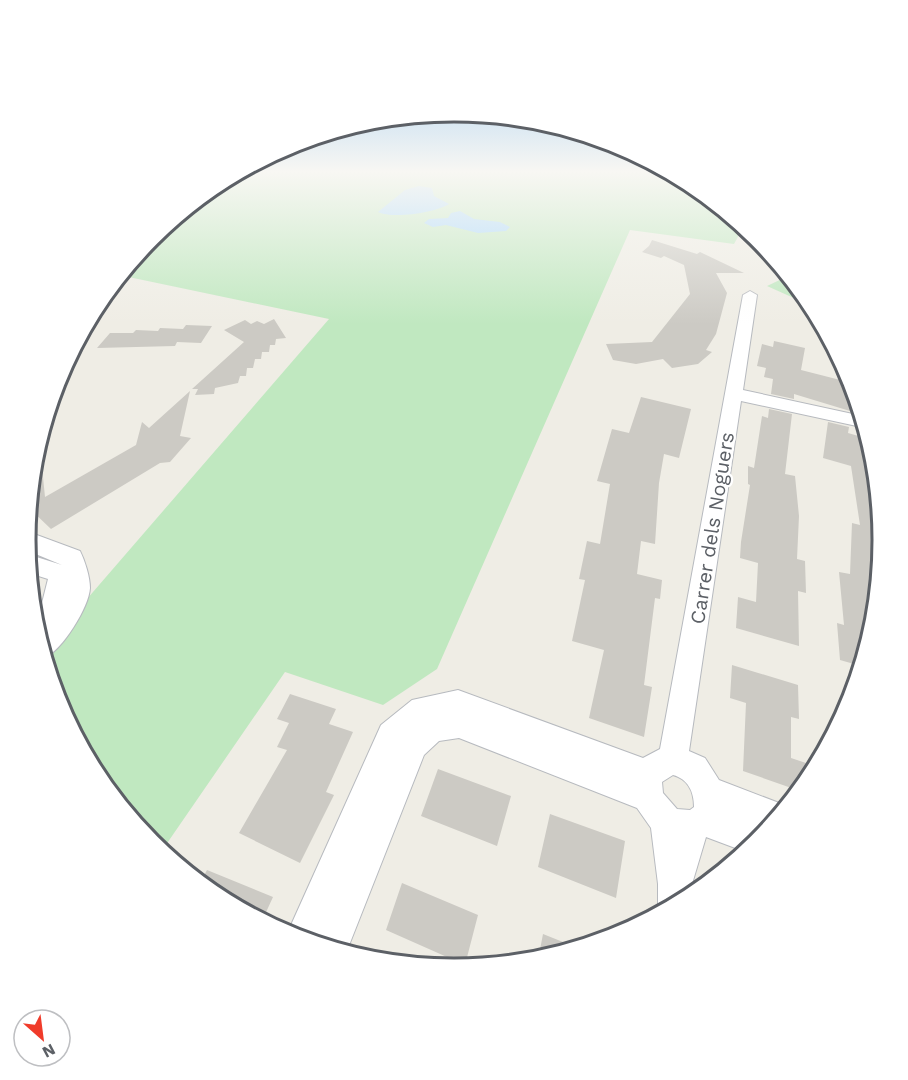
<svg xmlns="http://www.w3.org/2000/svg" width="908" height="1080" font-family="'Work Sans',sans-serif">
	<rect width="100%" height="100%" fill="#efede5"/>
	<!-- green -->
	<path fill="#c0e8c0" d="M 236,173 L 672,173 L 692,184 L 744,226 L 734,244 L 630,230 L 437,669 L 383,705 L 285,672 L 161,852 L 151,843 L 98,778 L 58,704 L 42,651 L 329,319 L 119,275 C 152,235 190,197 236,173 Z
		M 786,277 L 792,280 L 804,295 L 796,299 L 767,286 Z"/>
	<!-- water -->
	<path fill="#a5d7ff" d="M 419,186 L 432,188 L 434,196 L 449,204 C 435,213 393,219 378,212 L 405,190 Z
		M 460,211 L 474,219 L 500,222 L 510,227 L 506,231 L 478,233 L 446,225 L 433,227 L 424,223 L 429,219 L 448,218 L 451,213 Z"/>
	<!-- building -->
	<path fill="#cccac4" d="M 652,240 L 697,254 L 700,252 L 744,273 L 716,273 L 727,293 L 716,334 L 706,350 L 712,352 L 698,364 L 672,368 L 663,359 L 636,364 L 613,360 L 606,344 L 652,342 L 690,294 L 684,265 L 664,256 L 661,258 L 642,252 L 649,246 Z
		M 274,319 L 286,338 L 276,339 L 275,345 L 270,345 L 269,352 L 262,352 L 261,359 L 255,359 L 253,368 L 247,368 L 246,376 L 240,376 L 238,383 L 215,388 L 214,394 L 195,395 L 198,389 L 192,389 L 244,342 L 224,330 L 245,320 L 251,324 L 257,321 L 264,324 Z
		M 186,325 L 212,326 L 201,343 L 177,342 L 175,346 L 97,348 L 110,333 L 133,333 L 136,330 L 158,331 L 160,328 L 183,329 Z
		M 774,341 L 805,348 L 801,370 L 852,383 L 850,411 L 794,394 L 794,399 L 771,394 L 773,379 L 764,377 L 766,368 L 757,366 L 762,344 L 773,347 Z
		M 190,391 L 180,436 L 191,438 L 170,462 L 160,463 L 51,529 L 29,508 L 34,457 L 41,457 L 45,497 L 136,445 L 142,422 L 149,428 Z
		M 641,397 L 691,409 L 679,458 L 664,454 L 659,483 L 655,544 L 641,541 L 637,574 L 662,580 L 660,599 L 655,598 L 644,685 L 652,687 L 644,737 L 589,718 L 604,650 L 572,641 L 585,580 L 579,579 L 587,541 L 600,544 L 610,484 L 597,481 L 612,429 L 629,433 Z
		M 769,409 L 792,414 L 785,474 L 795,476 L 799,516 L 797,559 L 805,561 L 806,593 L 798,591 L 799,646 L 736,628 L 738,597 L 756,602 L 758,563 L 740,558 L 741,542 L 750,485 L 748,484 L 748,466 L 754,468 L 762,416 L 768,418 Z
		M 828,422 L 849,427 L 848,433 L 869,439 L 874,457 L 882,540 L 874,624 L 861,666 L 840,660 L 837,623 L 844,625 L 839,572 L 850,574 L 852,523 L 860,525 L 851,466 L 823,458 Z
		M 732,665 L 798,685 L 799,719 L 791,717 L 791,758 L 809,764 L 809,780 L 800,791 L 743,771 L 746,703 L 730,698 Z
		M 290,694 L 336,709 L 329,724 L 353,732 L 326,792 L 334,795 L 300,863 L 239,833 L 287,750 L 277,747 L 289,723 L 277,719 Z
		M 438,769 L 511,796 L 497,846 L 421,816 Z
		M 550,814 L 625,841 L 616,898 L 538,867 Z
		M 207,870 L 273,897 L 262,921 L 216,896 L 200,883 Z
		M 402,883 L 478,915 L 465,965 L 386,930 Z
		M 543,934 L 578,948 L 538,960 Z"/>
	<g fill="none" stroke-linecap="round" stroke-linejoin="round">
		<defs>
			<path id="lane" d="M 765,246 L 770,253 L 764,249 Z"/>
			<path id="street" d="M 750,291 L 757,295 L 743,390 L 862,416 L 866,428 L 741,401 L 689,751 L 705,758 L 719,780 L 787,806 L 757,843 L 746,852 L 706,837 L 692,884 L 692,896 L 661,913 L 658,906 L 658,884 L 651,828 L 637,808 L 459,738 L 439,741 L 424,755 L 346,953 L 287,934 L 381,725 L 412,700 L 458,690 L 643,758 L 660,749 L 743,295 ZM 673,775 C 688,779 694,792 694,807 L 690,810 L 677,809 L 663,793 L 662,782 Z
				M 26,531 L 80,551 C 85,561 90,577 90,588 C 89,607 62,651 44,658 L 33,613 L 42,603 L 48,579 L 29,573 L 27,554 L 62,565 L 26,550 Z"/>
		</defs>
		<!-- lane casing -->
		<use href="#lane" stroke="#b7babf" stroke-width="2"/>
		<!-- street casing -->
		<use href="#street" stroke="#b7babf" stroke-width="2"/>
		<!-- lane -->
		<use href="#lane" fill="#fff" fill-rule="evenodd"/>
		<!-- street -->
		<use href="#street" fill="#fff" fill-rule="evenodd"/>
	</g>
	<!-- sky -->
	<linearGradient id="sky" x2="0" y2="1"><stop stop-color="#8dc2f1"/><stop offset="0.53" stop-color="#f8f7f3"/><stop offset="1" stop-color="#f8f7f3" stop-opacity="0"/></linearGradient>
	<rect width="908" height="324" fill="url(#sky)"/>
	<g text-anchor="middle" stroke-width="4.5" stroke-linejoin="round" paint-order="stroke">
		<!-- street labels -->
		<g font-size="20" fill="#5c6066" stroke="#fff">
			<text transform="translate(712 528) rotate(-81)" y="7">Carrer dels Noguers</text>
		</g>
	</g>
	<!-- crop -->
	<path d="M0 0H908V1080H0ZM36 540a418 418 0 1 1 836 0a418 418 0 1 1-836 0Z" fill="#fff" fill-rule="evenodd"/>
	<path fill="none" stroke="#5c6066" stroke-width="3" d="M36 540a418 418 0 1 1 836 0a418 418 0 1 1-836 0Z"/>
	<!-- north arrow -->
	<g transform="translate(42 1038) rotate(152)"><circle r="28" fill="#ffffff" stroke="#bebfc2" stroke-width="1.5"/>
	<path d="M0-4.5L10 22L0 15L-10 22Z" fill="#f03b2a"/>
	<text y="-9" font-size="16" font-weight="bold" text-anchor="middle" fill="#5c6066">N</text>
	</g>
</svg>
